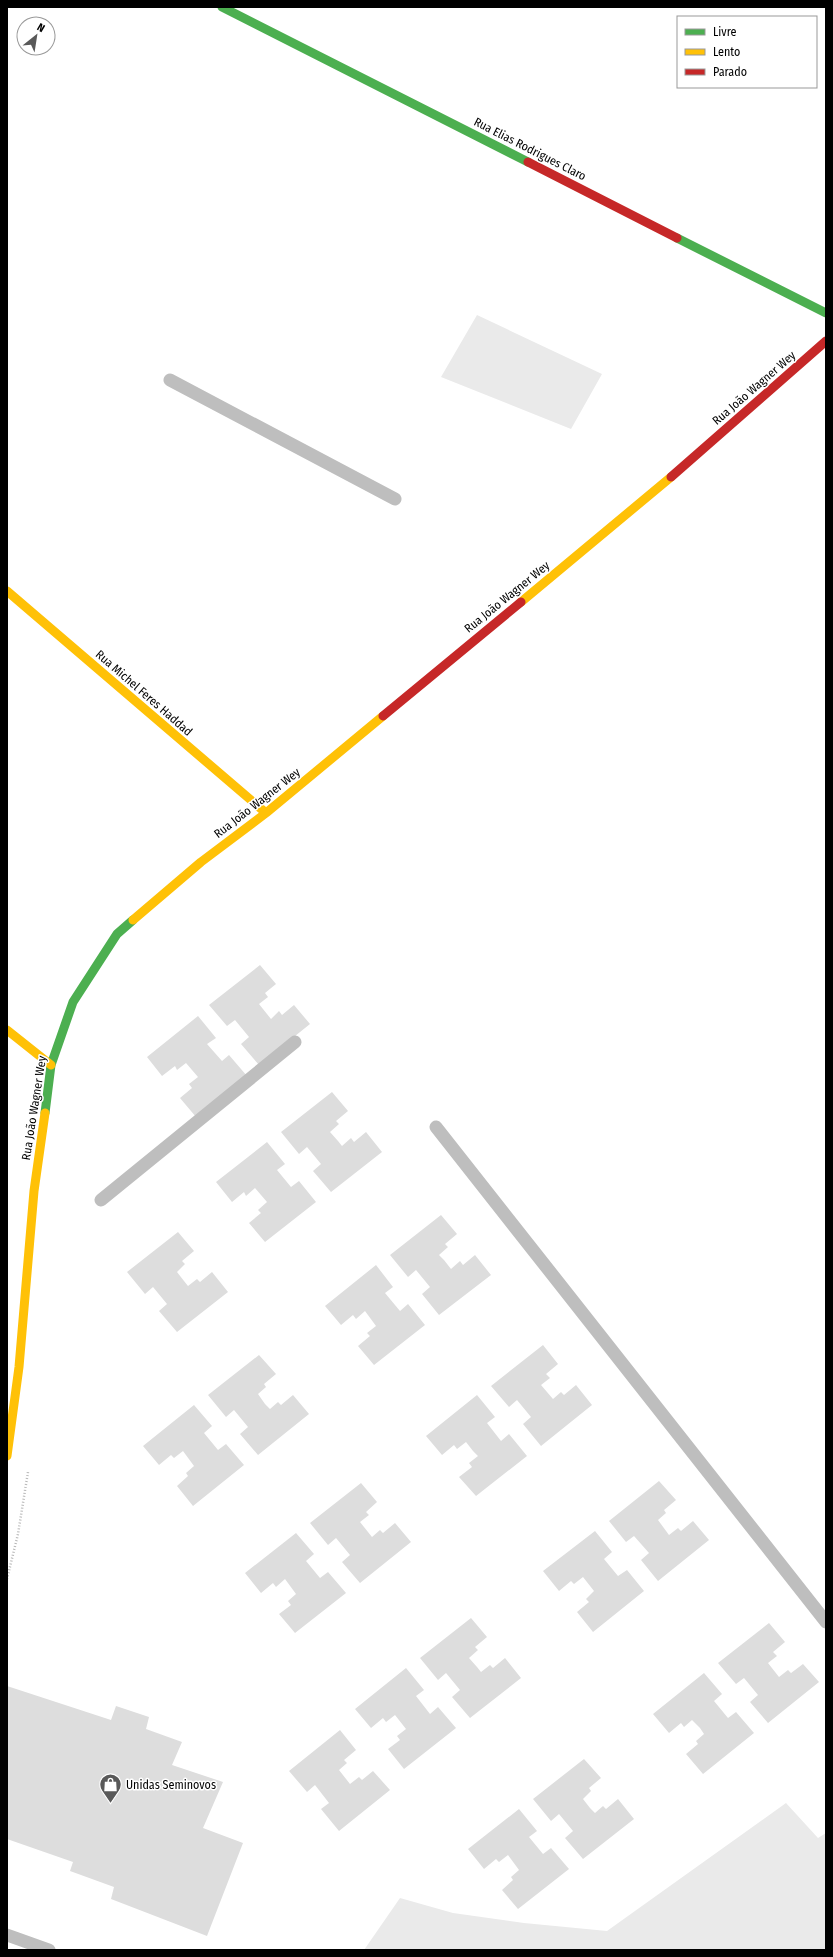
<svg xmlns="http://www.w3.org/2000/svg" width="833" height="1957" font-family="'Fira Sans Condensed',sans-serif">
	<rect width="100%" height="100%" fill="#fff"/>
	<!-- green -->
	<path fill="#eaeaea" d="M 477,315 L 602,374 L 571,429 L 441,377 Z
		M 786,1803 L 818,1838 L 826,1833 L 826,1950 L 364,1950 L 400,1898 L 453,1913 L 524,1923 L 607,1931 Z"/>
	<!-- building -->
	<path fill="#ddd" d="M 260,965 L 276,984 L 265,993 L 268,997 L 259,1004 L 271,1019 L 279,1011 L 282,1015 L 294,1005 L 310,1024 L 259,1065 L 241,1044 L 249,1037 L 235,1020 L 227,1026 L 209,1005 Z
		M 198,1016 L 216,1038 L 207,1044 L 222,1061 L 229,1055 L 247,1076 L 196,1117 L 180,1098 L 192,1088 L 189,1084 L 198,1077 L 186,1063 L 177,1070 L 175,1066 L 162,1076 L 147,1057 Z
		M 332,1092 L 348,1111 L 336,1121 L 339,1124 L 330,1132 L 338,1141 L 342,1146 L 351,1138 L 354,1142 L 366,1132 L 382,1152 L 331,1192 L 313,1171 L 321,1164 L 307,1147 L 299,1154 L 281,1132 Z
		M 267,1142 L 285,1164 L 277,1170 L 291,1187 L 299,1181 L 316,1202 L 265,1242 L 249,1223 L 261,1213 L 258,1210 L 267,1202 L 255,1188 L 246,1196 L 244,1192 L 232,1202 L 216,1182 Z
		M 441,1215 L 457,1234 L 445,1244 L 448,1247 L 439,1255 L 444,1260 L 451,1269 L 460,1261 L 463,1265 L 475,1255 L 491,1275 L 439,1315 L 422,1294 L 430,1287 L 416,1270 L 408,1277 L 390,1255 Z
		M 178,1232 L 194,1251 L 182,1261 L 185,1264 L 177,1272 L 184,1281 L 188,1286 L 197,1279 L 200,1282 L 212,1272 L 228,1292 L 177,1332 L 159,1311 L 167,1304 L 153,1287 L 145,1294 L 127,1272 Z
		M 376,1265 L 393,1287 L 385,1293 L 400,1311 L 408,1304 L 425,1325 L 374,1365 L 358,1346 L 370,1336 L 367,1333 L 376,1326 L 365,1311 L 356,1319 L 353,1315 L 341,1325 L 325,1306 Z
		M 543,1345 L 558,1364 L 546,1374 L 550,1378 L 541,1385 L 553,1399 L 561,1392 L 564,1395 L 576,1385 L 592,1405 L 541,1446 L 523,1424 L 531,1417 L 517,1400 L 509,1407 L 491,1386 Z
		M 259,1355 L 276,1374 L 264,1384 L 266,1387 L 258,1394 L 265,1404 L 270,1409 L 278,1402 L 281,1405 L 293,1395 L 309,1414 L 258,1455 L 240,1434 L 248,1427 L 234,1410 L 226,1417 L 208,1395 Z
		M 477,1395 L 495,1417 L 487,1423 L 501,1441 L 509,1434 L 527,1456 L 476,1496 L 459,1477 L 472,1467 L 469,1463 L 478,1456 L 473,1451 L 466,1442 L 457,1449 L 454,1445 L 442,1455 L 426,1436 Z
		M 194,1405 L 212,1426 L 204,1433 L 218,1450 L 226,1444 L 244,1465 L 193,1506 L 177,1486 L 188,1476 L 186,1473 L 194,1466 L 183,1451 L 174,1458 L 171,1455 L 159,1465 L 143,1446 Z
		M 659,1481 L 676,1500 L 664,1510 L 666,1513 L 658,1520 L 669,1535 L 678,1528 L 681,1531 L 693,1521 L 709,1540 L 658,1581 L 641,1560 L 649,1553 L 634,1536 L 626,1542 L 609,1521 Z
		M 361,1483 L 377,1502 L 366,1512 L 369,1515 L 360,1522 L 372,1537 L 380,1530 L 383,1533 L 395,1523 L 411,1542 L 360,1583 L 342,1562 L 350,1555 L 336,1538 L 328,1545 L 310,1523 Z
		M 595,1531 L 612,1552 L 604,1559 L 618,1576 L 627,1570 L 644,1591 L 593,1632 L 577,1612 L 589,1602 L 586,1599 L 594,1591 L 583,1577 L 574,1584 L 571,1581 L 559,1591 L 543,1571 Z
		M 296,1533 L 314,1554 L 306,1561 L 320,1578 L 328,1572 L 346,1593 L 295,1633 L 279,1614 L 291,1605 L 288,1601 L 296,1594 L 285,1579 L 276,1587 L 273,1583 L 261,1593 L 245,1573 Z
		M 471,1618 L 487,1637 L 475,1647 L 478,1650 L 469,1658 L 477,1667 L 481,1672 L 490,1665 L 493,1668 L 505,1658 L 521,1678 L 470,1718 L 452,1697 L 460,1690 L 446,1673 L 438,1680 L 420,1658 Z
		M 769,1623 L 785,1642 L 773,1652 L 777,1656 L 768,1663 L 779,1677 L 788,1670 L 791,1673 L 803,1664 L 819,1682 L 768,1723 L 750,1702 L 758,1695 L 744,1678 L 736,1684 L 718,1663 Z
		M 406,1668 L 424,1690 L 416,1696 L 430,1714 L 438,1707 L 456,1728 L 404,1769 L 388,1749 L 400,1740 L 397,1736 L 406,1729 L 395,1715 L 386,1722 L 383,1718 L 371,1728 L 355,1709 Z
		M 704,1673 L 722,1694 L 714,1701 L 728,1718 L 736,1712 L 754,1733 L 703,1774 L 686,1754 L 698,1744 L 696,1741 L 704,1734 L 700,1728 L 692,1720 L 684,1727 L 681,1723 L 669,1733 L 653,1714 Z
		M 7,1686 L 111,1720 L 116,1706 L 149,1717 L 146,1729 L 182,1742 L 172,1765 L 223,1782 L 203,1828 L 243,1843 L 207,1936 L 111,1899 L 114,1887 L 70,1871 L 73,1862 L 7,1839 Z
		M 340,1730 L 356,1750 L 344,1760 L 347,1763 L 339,1770 L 350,1784 L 359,1777 L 362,1780 L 373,1771 L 390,1790 L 339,1831 L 321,1809 L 329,1803 L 315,1785 L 307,1792 L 289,1771 Z
		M 584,1759 L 601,1778 L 589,1788 L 591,1791 L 583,1799 L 590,1808 L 595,1813 L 603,1806 L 606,1809 L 618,1799 L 634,1819 L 583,1859 L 565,1838 L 573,1831 L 559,1814 L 551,1821 L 533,1799 Z
		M 519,1809 L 537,1831 L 529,1837 L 543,1854 L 551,1848 L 569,1869 L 518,1909 L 502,1890 L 513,1880 L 511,1877 L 519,1870 L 508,1855 L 499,1862 L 496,1859 L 484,1869 L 468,1849 Z"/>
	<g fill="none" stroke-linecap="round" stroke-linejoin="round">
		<!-- path -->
		<path stroke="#b8b8b8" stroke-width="2.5" stroke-dasharray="1 2" stroke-linecap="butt" d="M 7,1579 L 18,1534 L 28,1472"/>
		<!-- lane -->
		<path stroke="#bebebe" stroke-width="13" d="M 170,380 L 395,499
			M 436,1127 L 826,1622
			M 101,1200 L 295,1042
			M 7,1935 L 49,1950"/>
		<!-- fast -->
		<path stroke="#4caf50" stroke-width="9" d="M 222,7 L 528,162
			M 677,238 L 826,313
			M 45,1113 L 51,1065 L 73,1002 L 117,934 L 133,920"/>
		<!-- slow -->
		<path stroke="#ffc107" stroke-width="9" d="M 7,591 L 266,813
			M 521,602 L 671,477
			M 133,920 L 201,862 L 266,813 L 383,716
			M 7,1030 L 51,1065
			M 7,1456 L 19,1367 L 34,1191 L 45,1113"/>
		<!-- jam -->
		<path stroke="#c62828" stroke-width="9" d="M 528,162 L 677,238
			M 671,477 L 826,341
			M 383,716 L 521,602"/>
	</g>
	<!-- icons -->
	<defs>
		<symbol id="shop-pin" viewBox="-11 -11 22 30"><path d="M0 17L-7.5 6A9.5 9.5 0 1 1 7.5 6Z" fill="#595959" stroke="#fff"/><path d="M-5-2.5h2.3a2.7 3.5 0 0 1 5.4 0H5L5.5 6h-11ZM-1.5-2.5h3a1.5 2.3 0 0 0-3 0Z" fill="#fff"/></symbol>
	</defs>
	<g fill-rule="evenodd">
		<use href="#shop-pin" x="98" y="1772" width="25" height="34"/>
	</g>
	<g text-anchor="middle" stroke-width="3" stroke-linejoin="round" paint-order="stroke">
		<!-- street labels -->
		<g font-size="12" fill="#000" stroke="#fff">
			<text transform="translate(530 149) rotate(27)" y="4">Rua Elias Rodrigues Claro</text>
			<text transform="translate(754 388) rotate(-41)" y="4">Rua João Wagner Wey</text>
			<text transform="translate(507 597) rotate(-39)" y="4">Rua João Wagner Wey</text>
			<text transform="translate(144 693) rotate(41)" y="4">Rua Michel Feres Haddad</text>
			<text transform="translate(257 803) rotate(-38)" y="4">Rua João Wagner Wey</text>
			<text transform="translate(34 1108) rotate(-81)" y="4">Rua João Wagner Wey</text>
		</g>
		<!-- poi labels -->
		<g font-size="12" fill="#000" stroke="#fff" text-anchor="start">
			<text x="126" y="1789">Unidas Seminovos</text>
		</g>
	</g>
	<!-- border -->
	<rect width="833" height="1957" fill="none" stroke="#000000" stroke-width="16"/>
	<!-- legend -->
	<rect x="677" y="16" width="140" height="72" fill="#ffffff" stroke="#999999"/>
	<rect x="685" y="29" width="20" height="6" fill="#4caf50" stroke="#999999"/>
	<text x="713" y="36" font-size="12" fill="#000000">Livre</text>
	<rect x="685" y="49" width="20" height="6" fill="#ffc107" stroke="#999999"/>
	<text x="713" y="56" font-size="12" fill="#000000">Lento</text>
	<rect x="685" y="69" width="20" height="6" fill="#c62828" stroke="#999999"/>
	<text x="713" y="76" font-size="12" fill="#000000">Parado</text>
	<!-- north arrow -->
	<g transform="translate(36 36) rotate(30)"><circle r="19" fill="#ffffff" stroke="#999999"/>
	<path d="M0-3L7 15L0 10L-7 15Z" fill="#595959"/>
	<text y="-6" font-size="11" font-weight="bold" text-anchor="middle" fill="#000000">N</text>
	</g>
</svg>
